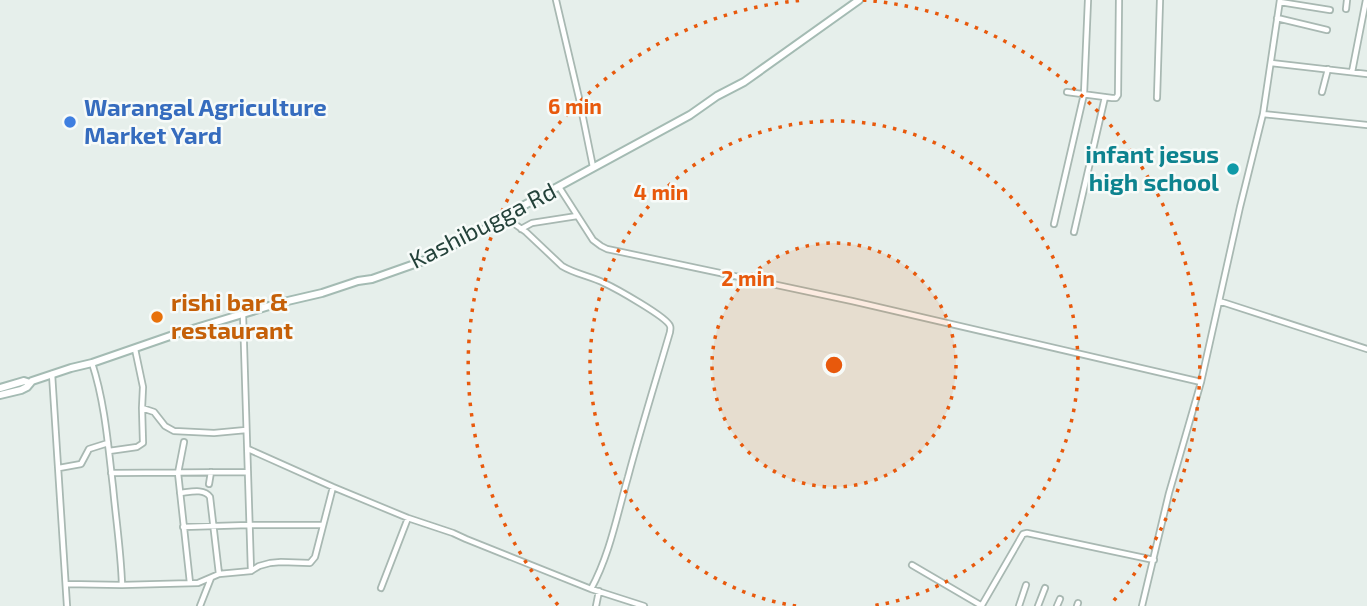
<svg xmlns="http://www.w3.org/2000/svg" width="1367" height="606" font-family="'Exo 2',sans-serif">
	<rect width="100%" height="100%" fill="#e6efeb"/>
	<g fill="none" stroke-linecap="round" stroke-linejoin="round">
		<defs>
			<path id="street" d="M 556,0 L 579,98 L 593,167
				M 1280,2 L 1330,10
				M 1346,9 L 1347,0
				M 1277,18 L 1327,30
				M 1271,63 L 1367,74
				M 1352,72 L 1366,0
				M 1067,92 L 1112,98 L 1116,98 L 1118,95 L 1119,0
				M 1322,92 L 1328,69
				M 1157,98 L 1160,0
				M 1263,114 L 1367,125
				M 559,187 L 593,240 L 601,246 L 607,249 L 852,301 L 1201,382
				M 506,218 L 526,232 L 562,266 C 575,274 590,276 604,283 C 615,288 667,317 670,326 C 671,328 670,330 670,332 C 656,380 641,428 628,477 C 617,515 610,554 591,589
				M 1054,224 L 1084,94 L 1088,0
				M 521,229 L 532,223 L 577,216
				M 1074,232 L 1105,97
				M 1219,301 L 1367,349
				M 243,314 L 251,571
				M 135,349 L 143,387 L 142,408 L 154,412 L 165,426 L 174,431 L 214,433 L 246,430
				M 92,363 C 105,403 108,445 113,487 C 116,520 121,552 122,585
				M 52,374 L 67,606
				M 184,442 L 178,473 L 190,583
				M 248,449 L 333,487 L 408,518 L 453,533 L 466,539 L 591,589 L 644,606
				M 109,451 L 137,447 L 143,443 L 142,408
				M 59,468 L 81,464 L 89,449 L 108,443
				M 111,473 L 248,472
				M 209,484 L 211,472
				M 180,493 C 190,492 204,488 210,497 L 219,574
				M 183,527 L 249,525 L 323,525
				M 912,565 L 982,606
				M 66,584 L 122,585 L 198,583 L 219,574 L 251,571 L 259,566 L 270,563 L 281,562 L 310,563 L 315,557 L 333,487
				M 381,588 L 408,518
				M 982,605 L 1023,534 L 1027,533 L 1154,560
				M 200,606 L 211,578
				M 596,606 L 599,591
				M 1019,606 L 1026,585
				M 1038,606 L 1045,588
				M 1057,606 L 1060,599
				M 1077,606 L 1078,603
				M 1142,606 L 1169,493 L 1201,382 L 1240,207 L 1263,114 L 1280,0"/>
			<path id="secondary" d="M 0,388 L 24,381 L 30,383
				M 0,395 L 21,390 L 27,387 L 32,381 L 71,368 L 92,363 L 173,335 L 279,303 L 322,293 L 358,281 L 372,279 L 423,261 L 506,218 L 519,208 L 690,115 L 717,96 L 744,82 L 859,0"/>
		</defs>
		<!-- street casing -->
		<use href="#street" stroke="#a8b8b2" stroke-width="8"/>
		<!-- secondary casing -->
		<use href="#secondary" stroke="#a4bbb3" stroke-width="10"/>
		<!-- street -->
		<use href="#street" stroke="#fff" stroke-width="4.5"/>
		<!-- secondary -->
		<use href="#secondary" stroke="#fff" stroke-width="6"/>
	</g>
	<!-- distance rings -->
	<circle cx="834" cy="365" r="122" fill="#e8590c" fill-opacity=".12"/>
	<g fill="none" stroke="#e8590c" stroke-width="3.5" stroke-dasharray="3.5 7">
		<circle cx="834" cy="365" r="122"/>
		<path d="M796 606A244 244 0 1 1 872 606"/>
		<path d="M558 605A366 366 0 0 1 805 0M863 0A366 366 0 0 1 1110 605"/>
	</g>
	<!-- markers -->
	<circle fill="#3f7fe0" stroke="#f7fbf9" stroke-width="2.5" cx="70" cy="122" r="7"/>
	<circle fill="#0f9aa8" stroke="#f7fbf9" stroke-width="2.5" cx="1233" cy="169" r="7"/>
	<circle fill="#e8710a" stroke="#f7fbf9" stroke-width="2.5" cx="157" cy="317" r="7"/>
	<g text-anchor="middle" stroke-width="5" stroke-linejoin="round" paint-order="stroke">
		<!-- shop labels -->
		<g font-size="24" font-weight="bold" fill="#366cbe" stroke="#f7fbf9" text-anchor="start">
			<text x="84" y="116">Warangal Agriculture<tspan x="84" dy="28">Market Yard</tspan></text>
		</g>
		<!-- culture labels -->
		<g font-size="24" font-weight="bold" fill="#0d838f" stroke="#f7fbf9" text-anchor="end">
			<text x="1219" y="163">infant jesus<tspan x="1219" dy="28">high school</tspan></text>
		</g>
		<!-- street labels -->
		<g font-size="24" fill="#24423a" stroke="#f7fbf9">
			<text transform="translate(483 226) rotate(-27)" y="8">Kashibugga Rd</text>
		</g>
		<!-- food labels -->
		<g font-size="24" font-weight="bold" fill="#c56008" stroke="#f7fbf9" text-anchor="start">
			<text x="171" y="311">rishi bar &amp;<tspan x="171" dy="28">restaurant</tspan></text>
		</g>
	</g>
	<circle cx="834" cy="365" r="10" fill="#e8590c" stroke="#f7fbf9" stroke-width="3.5"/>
	<g font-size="21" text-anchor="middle" font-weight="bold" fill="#e8590c" stroke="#f7fbf9" stroke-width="5" stroke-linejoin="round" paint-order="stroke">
		<text x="575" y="114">6 min</text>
		<text x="661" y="200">4 min</text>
		<text x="748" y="286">2 min</text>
	</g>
</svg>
